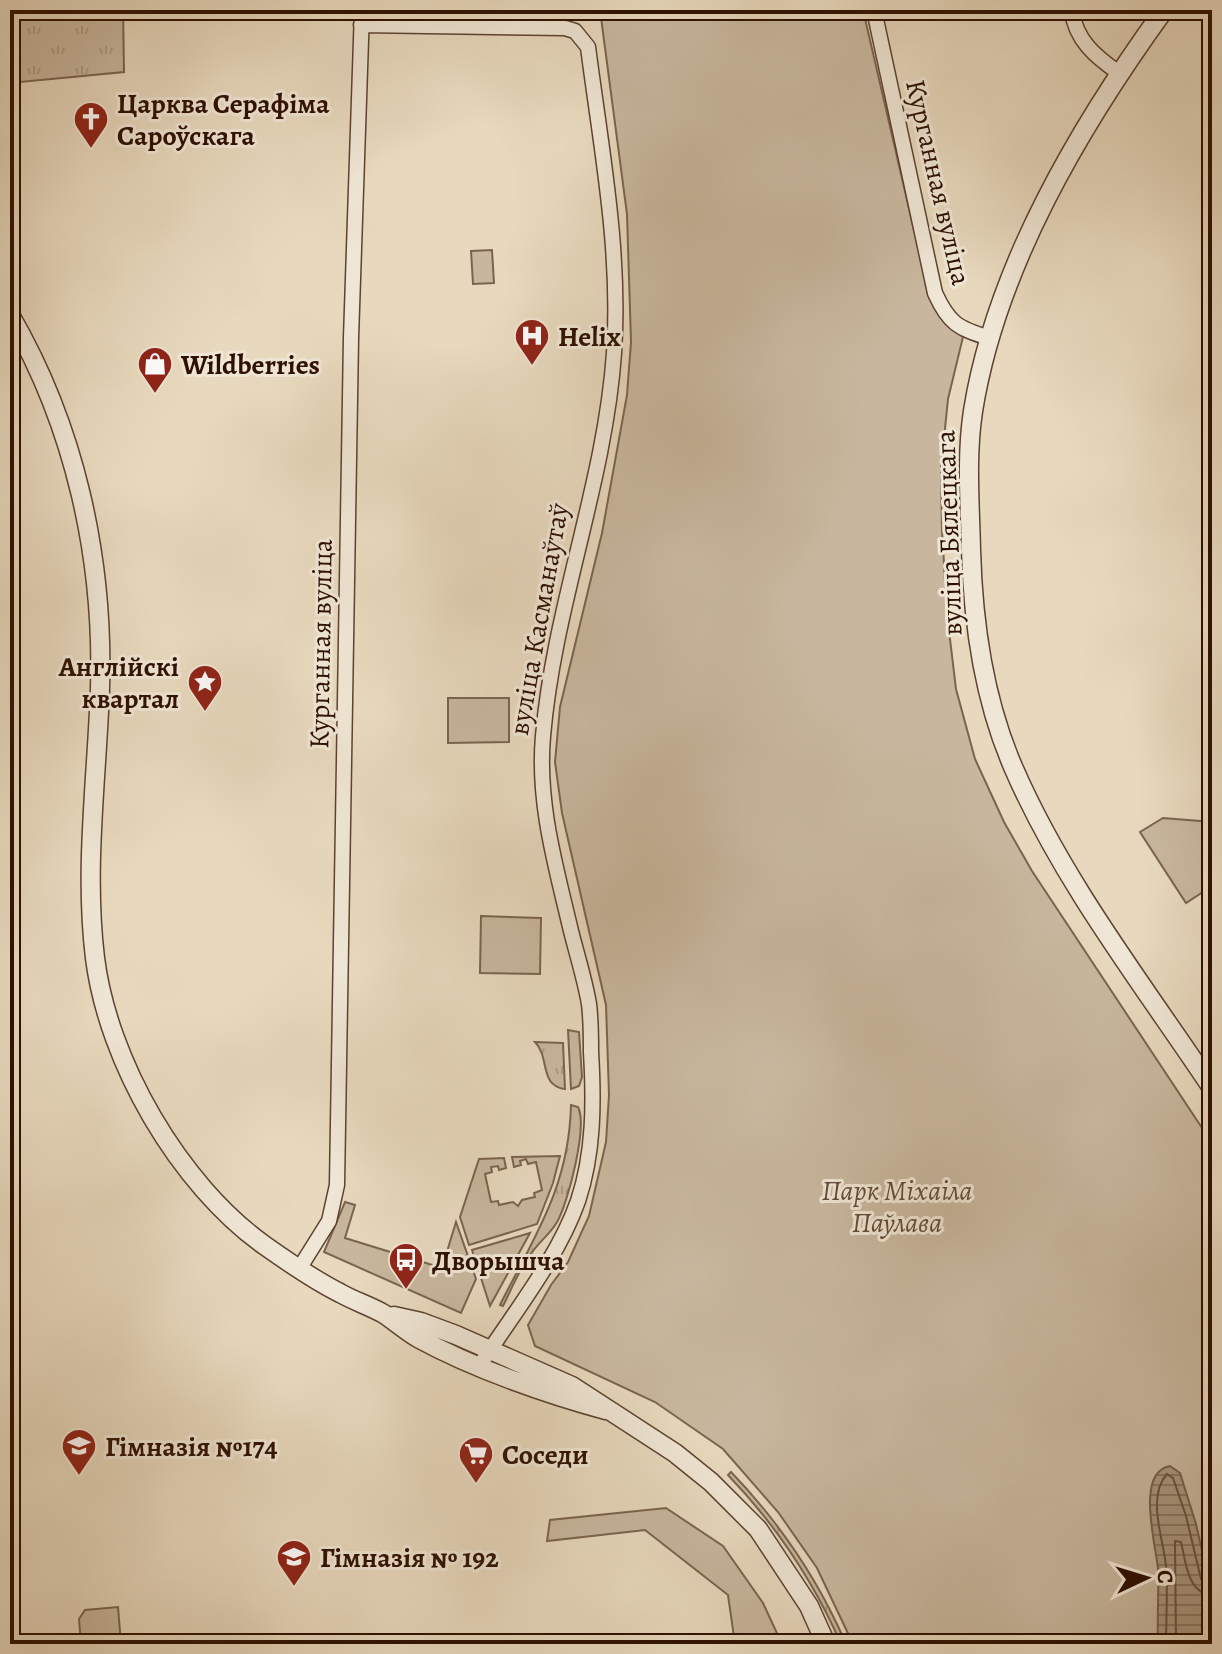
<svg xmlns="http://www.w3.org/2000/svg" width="1222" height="1654" font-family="Alegreya,serif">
	<defs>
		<pattern id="grass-tufts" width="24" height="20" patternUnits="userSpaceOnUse" patternTransform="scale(2)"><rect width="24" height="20" fill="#c8b79e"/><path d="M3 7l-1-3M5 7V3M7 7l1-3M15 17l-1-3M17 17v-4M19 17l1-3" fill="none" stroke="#ac9c86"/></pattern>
		<pattern id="water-rules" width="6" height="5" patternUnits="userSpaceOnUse" patternTransform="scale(2)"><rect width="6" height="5" fill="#a8957d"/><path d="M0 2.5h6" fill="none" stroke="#897864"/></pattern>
	</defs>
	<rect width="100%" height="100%" fill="#e8d9be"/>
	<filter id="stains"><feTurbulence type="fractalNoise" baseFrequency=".0025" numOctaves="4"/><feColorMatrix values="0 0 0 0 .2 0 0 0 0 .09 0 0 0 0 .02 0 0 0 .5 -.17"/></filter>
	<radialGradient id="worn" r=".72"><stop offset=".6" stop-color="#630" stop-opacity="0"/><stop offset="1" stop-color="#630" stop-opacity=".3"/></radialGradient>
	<!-- grass -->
	<path fill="url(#grass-tufts)" stroke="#7a644f" stroke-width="2" d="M 10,10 L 123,10 L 124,72 L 10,83 Z
		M 568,1030 L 579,1032 L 582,1077 L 579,1086 L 571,1089 Z
		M 535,1042 L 563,1043 L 565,1089 C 539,1086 550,1057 535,1042 Z
		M 571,1105 L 578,1107 C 588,1126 568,1203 557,1222 C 551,1233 540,1241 533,1251 C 520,1267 512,1288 503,1306 L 500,1305 C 535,1235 569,1187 571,1105 Z
		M 731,1472 C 780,1523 818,1579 846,1644 L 841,1644 C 813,1580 776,1525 728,1475 Z"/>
	<!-- green -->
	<path fill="#c8b79e" stroke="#7a644f" stroke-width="2" d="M 600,10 L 863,10 L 930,299 L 949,327 L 963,337 L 948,399 L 941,468 L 942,530 L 947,614 L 956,689 L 975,759 L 1004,822 L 1032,871 L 1212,1143 L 1212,1644 L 853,1644 L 817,1568 L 778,1512 L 723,1449 L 655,1402 L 535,1346 L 528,1325 L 551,1285 L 568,1262 L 589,1216 L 606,1142 L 609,1095 L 606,1005 L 562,813 L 555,762 L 560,707 L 602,533 L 627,395 L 631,342 L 627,214 Z
		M 492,250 L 494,283 L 473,284 L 471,251 Z
		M 448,698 L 509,698 L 509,742 L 448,743 Z
		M 1163,818 L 1212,822 L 1212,886 L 1186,903 L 1140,832 Z
		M 481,916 L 541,918 L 540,974 L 480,973 Z
		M 560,1156 L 553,1183 L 537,1224 L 469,1245 L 460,1217 L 479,1159 L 504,1158 L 506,1168 L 499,1170 L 498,1166 L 491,1167 L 492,1172 L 485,1174 L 491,1202 L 498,1201 L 499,1205 L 513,1202 L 518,1206 L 522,1200 L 535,1197 L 534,1193 L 542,1190 L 536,1162 L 528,1164 L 526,1159 L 520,1161 L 521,1165 L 514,1167 L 512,1157 Z
		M 345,1202 L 355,1205 L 345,1238 L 442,1268 L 456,1222 L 476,1279 L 461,1313 L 324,1252 Z
		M 530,1233 L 490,1306 L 472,1250 Z
		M 666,1508 L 723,1546 L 763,1603 L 782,1644 L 735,1644 L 728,1595 L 645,1530 L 547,1541 L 550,1520 Z
		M 118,1607 L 121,1644 L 81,1644 L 79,1619 L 85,1610 Z"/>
	<!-- water -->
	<path fill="url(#water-rules)" stroke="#77604b" stroke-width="2" d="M 1170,1466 L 1180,1473 L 1196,1524 L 1209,1582 L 1212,1644 L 1158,1644 C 1157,1619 1159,1594 1158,1569 C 1156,1545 1135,1472 1170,1466 Z"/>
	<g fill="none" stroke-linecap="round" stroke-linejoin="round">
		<!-- shore -->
		<path stroke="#6a523e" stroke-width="2" d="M 1166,1644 C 1166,1619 1168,1593 1166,1567 C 1164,1540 1146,1497 1167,1474 L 1173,1478 L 1186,1516 L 1201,1579 L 1205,1584 L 1212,1585
			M 1176,1644 L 1175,1541 L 1181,1542 C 1186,1562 1187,1593 1212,1595"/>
		<defs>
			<path id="minor" d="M 874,10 L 935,293 C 949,324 958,328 989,338
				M 1072,10 C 1075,40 1096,57 1119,73
				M 361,25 L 565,28 L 575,31 L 588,47 C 601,148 621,250 614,353 C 605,483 554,606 543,736 C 537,803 556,867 571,931 C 577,955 585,980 589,1004 C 591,1020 591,1036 591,1052 C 594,1102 594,1153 578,1201 C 558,1258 513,1314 480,1365
				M 299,1269 L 329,1221 L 337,1185 L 351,338 L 362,10"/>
			<path id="tertiary" d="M 1164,10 C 1080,126 996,267 973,411 C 966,457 970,505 971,550 C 973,625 984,701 1014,769 C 1063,882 1144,986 1212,1088
				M 10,315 C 75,427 104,558 100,688 C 97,778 84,868 95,958 C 108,1062 179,1184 264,1245 C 288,1262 314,1280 340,1293 C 354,1301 370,1306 384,1314 C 396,1322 406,1331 418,1338 C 473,1368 546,1394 606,1410
				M 394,1316 L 421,1322 L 456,1335 L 572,1386 L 675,1453 L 711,1482 L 758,1529 L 809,1606 L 826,1644"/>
		</defs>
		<!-- minor casing -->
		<use href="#minor" stroke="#5c4230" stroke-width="17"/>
		<!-- tertiary casing -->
		<use href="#tertiary" stroke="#5c4230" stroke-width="21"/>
		<!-- minor -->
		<use href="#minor" stroke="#f0e6d5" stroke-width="14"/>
		<!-- tertiary -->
		<use href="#tertiary" stroke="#f0e6d5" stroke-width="18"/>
	</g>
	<!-- icons -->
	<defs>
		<symbol id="church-pin" viewBox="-11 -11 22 30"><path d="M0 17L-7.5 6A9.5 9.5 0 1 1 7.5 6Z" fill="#8f2418" stroke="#f0e6d5"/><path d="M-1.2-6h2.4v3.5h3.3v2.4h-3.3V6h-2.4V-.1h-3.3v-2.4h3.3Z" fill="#fff"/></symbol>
		<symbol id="hospital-pin" viewBox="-11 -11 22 30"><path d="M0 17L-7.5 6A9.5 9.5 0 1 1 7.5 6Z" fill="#8f2418" stroke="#f0e6d5"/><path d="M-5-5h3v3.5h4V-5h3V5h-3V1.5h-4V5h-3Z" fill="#fff"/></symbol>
		<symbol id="shop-pin" viewBox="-11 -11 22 30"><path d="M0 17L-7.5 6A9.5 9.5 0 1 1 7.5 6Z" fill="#8f2418" stroke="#f0e6d5"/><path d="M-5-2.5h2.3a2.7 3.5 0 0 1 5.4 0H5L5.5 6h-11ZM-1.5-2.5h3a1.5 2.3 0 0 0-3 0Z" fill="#fff"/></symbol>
		<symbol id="sight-pin" viewBox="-11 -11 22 30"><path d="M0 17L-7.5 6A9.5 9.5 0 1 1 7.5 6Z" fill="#8f2418" stroke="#f0e6d5"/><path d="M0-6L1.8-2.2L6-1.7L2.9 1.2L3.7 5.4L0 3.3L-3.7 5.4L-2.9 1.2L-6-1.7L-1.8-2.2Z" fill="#fff"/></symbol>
		<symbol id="bus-pin" viewBox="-11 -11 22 30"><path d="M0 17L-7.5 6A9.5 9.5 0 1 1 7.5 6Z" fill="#8f2418" stroke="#f0e6d5"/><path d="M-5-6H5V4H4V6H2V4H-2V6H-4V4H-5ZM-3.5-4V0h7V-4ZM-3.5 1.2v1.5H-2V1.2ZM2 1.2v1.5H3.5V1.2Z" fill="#fff"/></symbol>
		<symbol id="school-pin" viewBox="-11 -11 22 30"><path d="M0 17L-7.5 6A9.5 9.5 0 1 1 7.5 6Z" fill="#8f2418" stroke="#f0e6d5"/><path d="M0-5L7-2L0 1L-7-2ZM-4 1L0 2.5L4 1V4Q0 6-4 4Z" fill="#fff"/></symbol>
		<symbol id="supermarket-pin" viewBox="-11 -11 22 30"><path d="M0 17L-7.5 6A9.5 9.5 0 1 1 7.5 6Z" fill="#8f2418" stroke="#f0e6d5"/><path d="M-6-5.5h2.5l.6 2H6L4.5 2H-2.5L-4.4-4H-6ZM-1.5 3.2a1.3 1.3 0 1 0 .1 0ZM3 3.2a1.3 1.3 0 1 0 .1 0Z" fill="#fff"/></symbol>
	</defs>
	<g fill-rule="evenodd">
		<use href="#church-pin" x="71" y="99" width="40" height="54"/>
		<use href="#hospital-pin" x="512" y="316" width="40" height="54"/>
		<use href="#shop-pin" x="135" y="344" width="40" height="54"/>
		<use href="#sight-pin" x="185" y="662" width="40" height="54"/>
		<use href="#bus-pin" x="386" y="1240" width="40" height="54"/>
		<use href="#school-pin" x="59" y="1426" width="40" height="54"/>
		<use href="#supermarket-pin" x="456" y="1434" width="40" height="54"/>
		<use href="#school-pin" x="274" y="1537" width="40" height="54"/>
	</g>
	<g text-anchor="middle" stroke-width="6" stroke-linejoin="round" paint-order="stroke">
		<!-- poi labels -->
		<g font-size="28" font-weight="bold" fill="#2d1000" stroke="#f0e6d5" text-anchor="start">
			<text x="117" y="113">Царква Серафіма<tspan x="117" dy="32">Сароўскага</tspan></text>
			<text x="558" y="346">Helix</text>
			<text x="181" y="374">Wildberries</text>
			<text x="179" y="676" text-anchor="end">Англійскі<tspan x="179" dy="32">квартал</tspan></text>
			<text x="432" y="1270">Дворышча</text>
			<text x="105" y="1456">Гімназія №174</text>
			<text x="502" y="1464">Соседи</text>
			<text x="320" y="1567">Гімназія № 192</text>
		</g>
		<!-- street labels -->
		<g font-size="28" fill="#2d1000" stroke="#f0e6d5">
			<text transform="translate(939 182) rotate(77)" y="10">Курганная вуліца</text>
			<text transform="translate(948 533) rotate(-92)" y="10">вуліца Бялецкага</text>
			<text transform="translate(538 619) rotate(-80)" y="10">вуліца Касманаўтаў</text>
			<text transform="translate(320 644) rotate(-89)" y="10">Курганная вуліца</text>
		</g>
		<!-- park labels -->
		<g font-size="28" font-style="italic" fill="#634a37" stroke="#f0e6d5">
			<text x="897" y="1200">Парк Міхаіла<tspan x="897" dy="32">Паўлава</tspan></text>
		</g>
	</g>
	<!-- margin -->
	<rect width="1222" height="1654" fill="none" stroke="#e8d9be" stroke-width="40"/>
	<rect x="12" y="12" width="1198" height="1630" fill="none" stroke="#2d1000" stroke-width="4"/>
	<rect x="20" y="20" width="1182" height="1614" fill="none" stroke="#2d1000" stroke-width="2"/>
	<!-- north arrow -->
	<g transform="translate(1146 1578) rotate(86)" stroke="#f0e6d5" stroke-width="6" paint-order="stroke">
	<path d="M0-6L14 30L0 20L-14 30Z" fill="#2d1000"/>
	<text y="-12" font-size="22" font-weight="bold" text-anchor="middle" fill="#2d1000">С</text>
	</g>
	<rect width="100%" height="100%" filter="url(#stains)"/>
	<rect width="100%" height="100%" fill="url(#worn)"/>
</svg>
